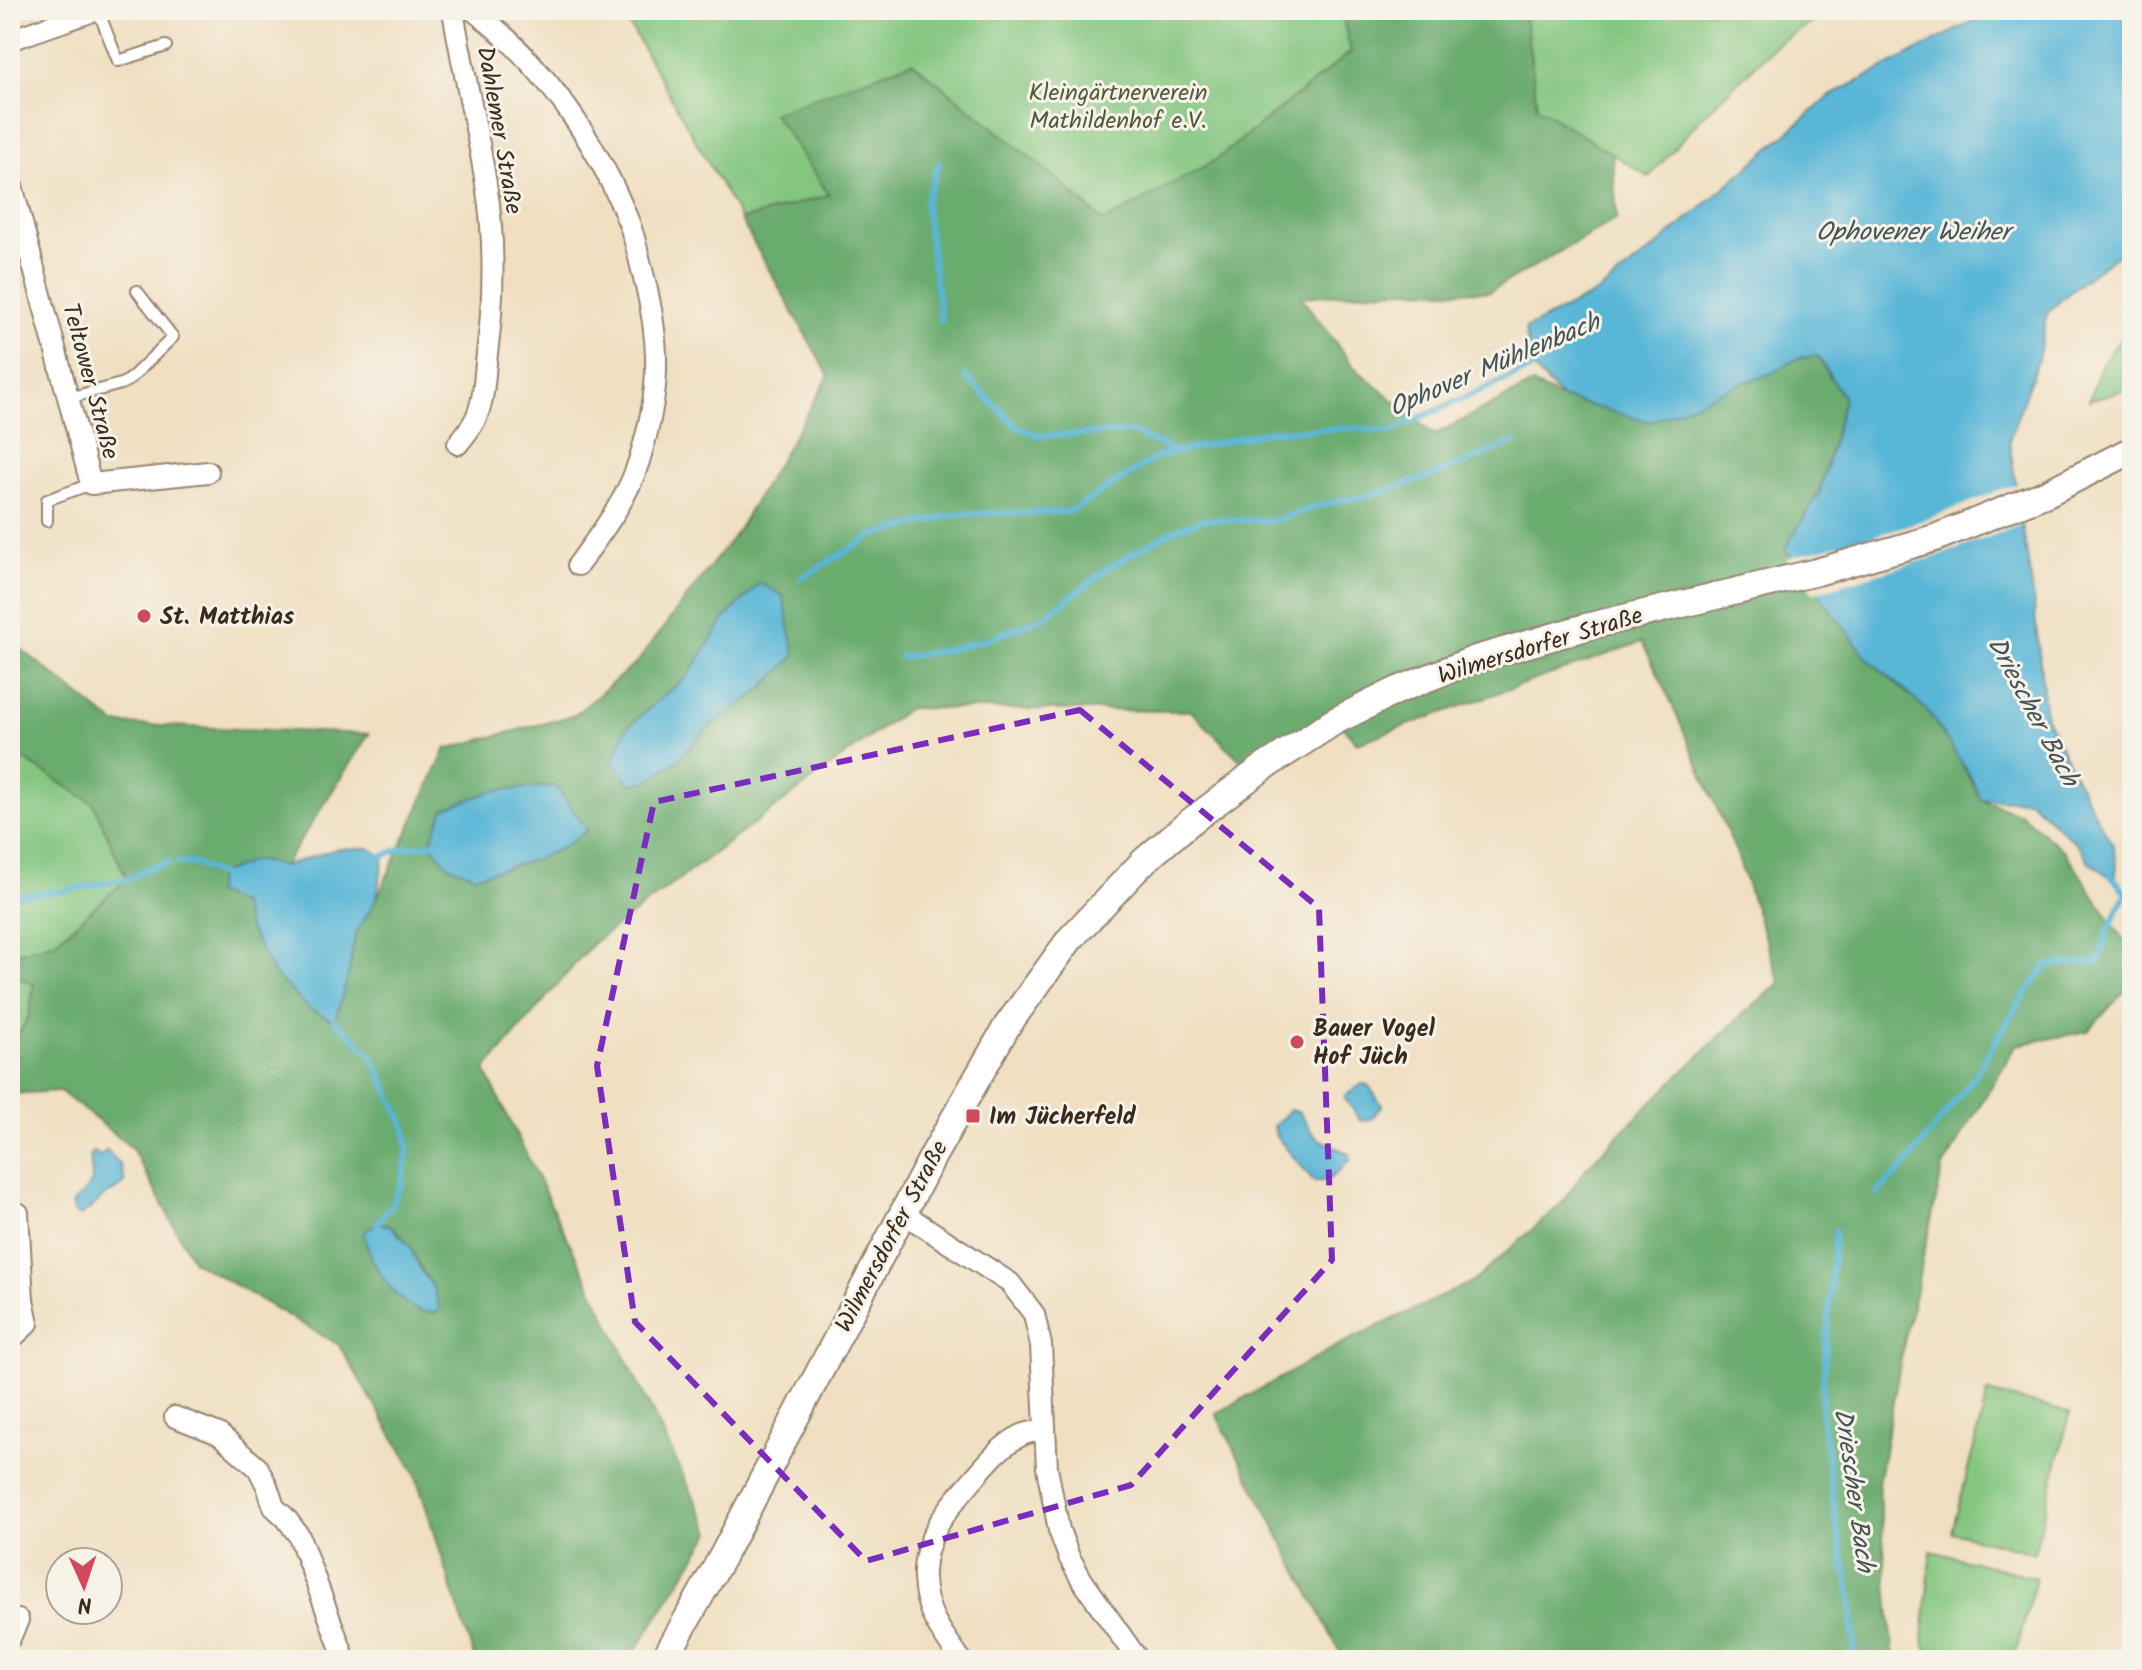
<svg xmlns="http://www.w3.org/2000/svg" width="2142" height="1670" font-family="Kalam,sans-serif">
	<rect width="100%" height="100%" fill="#f7f3e8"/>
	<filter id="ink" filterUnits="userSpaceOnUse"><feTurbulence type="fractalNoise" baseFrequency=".0125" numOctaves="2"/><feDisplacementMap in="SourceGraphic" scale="16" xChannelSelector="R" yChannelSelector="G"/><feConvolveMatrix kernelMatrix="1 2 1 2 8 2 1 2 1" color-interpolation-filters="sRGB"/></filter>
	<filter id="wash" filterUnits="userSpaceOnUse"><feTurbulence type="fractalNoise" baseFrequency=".006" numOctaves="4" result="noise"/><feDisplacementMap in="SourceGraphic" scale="32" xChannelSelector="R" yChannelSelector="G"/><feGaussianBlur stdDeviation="1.8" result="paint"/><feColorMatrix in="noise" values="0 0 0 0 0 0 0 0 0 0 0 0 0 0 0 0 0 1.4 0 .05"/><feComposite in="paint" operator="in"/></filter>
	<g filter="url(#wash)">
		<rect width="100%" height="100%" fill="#f0dfc1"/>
		<!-- green -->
		<path fill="#84c680" stroke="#60784f" stroke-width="2" d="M 621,10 L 1341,10 L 1351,52 L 1216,160 L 1104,222 L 1057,179 L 774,113 L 830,195 L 741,220 Z
			M 1524,10 L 1833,10 L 1778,43 L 1701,118 L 1649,177 L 1537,107 Z
			M 2132,323 L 2132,388 L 2089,400 L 2101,365 Z
			M 10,717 L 15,754 L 93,803 L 128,879 L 55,942 L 10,955 Z
			M 10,975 L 34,983 L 29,1017 L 12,1044 L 10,1043 Z
			M 1988,1392 L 2070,1413 L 2034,1553 L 1952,1532 Z
			M 1931,1551 L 2036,1578 L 2014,1660 L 1931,1660 L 1923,1640 Z"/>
		<!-- forest -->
		<path fill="#6bab6e" stroke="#536a46" stroke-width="2" fill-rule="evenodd" d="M 1341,10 L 1524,10 L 1537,107 L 1612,154 L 1617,219 L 1489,292 L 1399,290 L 1301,297 L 1354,367 L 1434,435 L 1532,384 L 1562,398 L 1737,385 L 1773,373 L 1798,358 L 1817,356 L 1844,399 L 1820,491 L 1786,549 L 1867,658 L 1927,710 L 1954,749 L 1981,799 L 2021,814 L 2065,852 L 2132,953 L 2132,983 L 2088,1031 L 2016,1045 L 1943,1167 L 1903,1348 L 1878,1483 L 1894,1660 L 1344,1660 L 1216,1414 L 1339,1345 L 1474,1281 L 1561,1204 L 1587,1167 L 1672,1082 L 1743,1014 L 1780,983 L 1736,852 L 1665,688 L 1642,642 L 1357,743 L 1333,715 L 1242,762 L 1191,711 L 909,708 L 591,945 L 485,1070 L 711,1532 L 630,1660 L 475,1660 L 415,1473 L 339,1345 L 193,1261 L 132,1148 L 60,1091 L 10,1094 L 10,1043 L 12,1044 L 29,1017 L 34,984 L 10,975 L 10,955 L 55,942 L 127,879 L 93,803 L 15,754 L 10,717 L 10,640 L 115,724 L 369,734 L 284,866 L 253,860 L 215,893 L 241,904 L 247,925 L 349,971 L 355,935 L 376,900 L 446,749 L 575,715 L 638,661 L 738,530 L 829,376 L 741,220 L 829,195 L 773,113 L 912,62 L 1057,179 L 1104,222 L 1216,160 L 1351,52 ZM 688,676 L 758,692 L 710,725 L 677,761 L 661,698 ZM 556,786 L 586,829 L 492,791 ZM 377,1223 C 382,1224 387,1223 391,1226 C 407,1235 421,1271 433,1287 L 419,1311 L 399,1298 L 370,1257 Z"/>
		<!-- water -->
		<path fill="#59b6d7" stroke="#4a707a" stroke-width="2" d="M 1994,10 L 2132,10 L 2132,243 L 2074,288 L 2047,313 L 2038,359 L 2009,440 L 2032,588 L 2046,718 L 2094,813 L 2113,845 L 2117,865 L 2115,881 L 2088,860 L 2076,843 L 2029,800 L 1981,799 L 1969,774 L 1927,710 L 1867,658 L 1785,549 L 1820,491 L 1844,399 L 1818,356 L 1798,358 L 1773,373 L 1737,385 L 1650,422 L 1562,398 L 1532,367 L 1525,329 L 1598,292 L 1657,246 L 1830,96 Z
			M 760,583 L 783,596 L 795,656 L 758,692 L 710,725 L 677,761 L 646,782 L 630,784 L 613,762 L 626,729 L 661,698 L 688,676 L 725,618 Z
			M 556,786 L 587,830 L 562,848 L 534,860 L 475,876 L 449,866 L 430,844 L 444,809 L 492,791 Z
			M 369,848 L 384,857 L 376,900 L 355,935 L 349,971 L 335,1021 L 309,1009 L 274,974 L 247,925 L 241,904 L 215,893 L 218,875 L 254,860 L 284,866 L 336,849 Z
			M 1362,1084 L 1368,1085 L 1382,1106 L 1370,1120 L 1361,1121 L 1344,1097 Z
			M 1290,1110 L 1299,1112 L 1313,1134 L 1319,1139 L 1349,1154 L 1351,1159 C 1339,1171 1331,1183 1314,1181 L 1276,1136 L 1274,1126 Z
			M 107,1150 L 121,1166 L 125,1183 C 119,1189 114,1190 107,1194 C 98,1200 91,1210 80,1216 L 75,1214 L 72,1205 C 77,1198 88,1190 91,1183 C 94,1176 90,1163 90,1154 L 93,1152 L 101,1156 Z
			M 377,1223 L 391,1226 L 409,1245 L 422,1272 L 433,1287 L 439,1306 L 437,1313 C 431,1312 423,1313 418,1310 C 393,1301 367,1258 364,1233 Z"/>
		<!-- pier -->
		<path fill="#f0dfc1" d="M 2019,483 L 2026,523 L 1941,555 L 1813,593 L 1787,558 L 1873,536 L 1930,518 Z"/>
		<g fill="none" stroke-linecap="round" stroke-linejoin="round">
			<!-- stream -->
			<path stroke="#59b6d7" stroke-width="6" d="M 939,163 L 925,203 L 941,321
				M 965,376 L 1016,426 L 1039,436 L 1131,432 L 1175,451
				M 801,578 L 874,535 L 958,514 L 1069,512 L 1159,456 L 1270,431 L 1355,428 L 1388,432 L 1538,365
				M 900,657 L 942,651 L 985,640 L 1043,618 L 1111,566 L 1174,530 L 1205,519 L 1272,521 L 1321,505 L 1374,494 L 1432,476 L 1515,442
				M 378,858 L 400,849 L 437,843
				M 178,863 C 200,860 206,872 223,876
				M 10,896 L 63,891 L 128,879 L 153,866 L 169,863
				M 335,1021 L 371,1054 L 405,1127 L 408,1150 L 402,1183 L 391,1206 L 377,1223
				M 1876,1194 L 1903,1168 L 1974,1077 L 2019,1003 L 2047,965 L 2099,962 L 2106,935 L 2126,893 L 2111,875
				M 1835,1230 L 1821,1409 L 1836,1521 L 1851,1600 L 1855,1660"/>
		</g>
	</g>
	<g filter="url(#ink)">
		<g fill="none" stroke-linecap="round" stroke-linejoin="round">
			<defs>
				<path id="service" d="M 98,10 L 118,61 L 166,46
					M 242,10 L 243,12 L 248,10
					M 69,398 L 121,384 L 129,380 L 173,337 L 137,291
					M 47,521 L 47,500 L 91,484"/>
				<path id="minor" d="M 453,10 C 462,68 477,125 486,184 C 495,236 494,302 487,354 C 484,376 485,406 472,425 C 468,432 462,438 458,444
					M 473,10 C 543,63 597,141 629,223 C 635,238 638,254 642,270 C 651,303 657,336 656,371 C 655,402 648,432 639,461 C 627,500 602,532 578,565
					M 10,40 L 96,10
					M 10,178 L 91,484 L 208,472
					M 903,1213 L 1010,1283 L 1034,1314 L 1041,1345 L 1047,1468 L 1059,1530 L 1069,1557 L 1082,1580 L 1138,1660
					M 10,1340 L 28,1323 L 23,1300 L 18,1213
					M 175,1417 L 219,1434 L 258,1468 L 267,1486 L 274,1507 L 286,1518 L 299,1536 L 345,1660
					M 10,1638 L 18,1620
					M 961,1660 C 942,1633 925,1613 924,1578 C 922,1537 950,1506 975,1477 C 988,1462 1002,1445 1020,1436 C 1027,1432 1036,1431 1044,1430"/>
				<path id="tertiary" d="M 664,1660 L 721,1559 L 934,1154 L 1007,1026 L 1070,939 L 1144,861 L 1190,822 L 1261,769 L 1335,721 L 1398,690 L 1473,660 L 1586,627 L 1817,572 L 1935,538 L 2047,493 L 2132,450"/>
			</defs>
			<!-- service casing -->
			<use href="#service" stroke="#968470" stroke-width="14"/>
			<!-- minor casing -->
			<use href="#minor" stroke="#968470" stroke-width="24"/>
			<!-- tertiary casing -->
			<use href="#tertiary" stroke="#968470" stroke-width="30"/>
			<!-- service -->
			<use href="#service" stroke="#fff" stroke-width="10"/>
			<!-- minor -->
			<use href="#minor" stroke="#fff" stroke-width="20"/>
			<!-- tertiary -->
			<use href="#tertiary" stroke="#fff" stroke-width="26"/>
		</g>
	</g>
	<!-- marked area -->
	<path fill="none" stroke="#7b2cbf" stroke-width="6" stroke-dasharray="16 10" stroke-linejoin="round" d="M 1080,710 L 1319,908 L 1332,1260 L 1131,1485 L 866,1561 L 635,1322 L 597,1066 L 654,802 Z"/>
	<!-- markers -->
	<g fill="#d1495b" stroke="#f7f3e8" stroke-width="3">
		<circle cx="144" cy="616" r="8"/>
		<circle cx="1297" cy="1042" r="8"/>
		<rect x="965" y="1108" width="16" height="16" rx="4"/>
	</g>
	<g text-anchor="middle" stroke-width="6" stroke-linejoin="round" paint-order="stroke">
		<!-- park labels -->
		<g font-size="24" fill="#51593b" stroke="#f7f3e8">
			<text x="1118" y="100">Kleingärtnerverein<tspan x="1118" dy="28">Mathildenhof e.V.</tspan></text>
		</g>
		<!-- street labels -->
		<g font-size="24" fill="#3b2a1e" stroke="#f7f3e8">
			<text transform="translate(500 130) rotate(80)" y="8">Dahlemer Straße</text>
			<text transform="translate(91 381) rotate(75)" y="8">Teltower Straße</text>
			<text transform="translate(1540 645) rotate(-17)" y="8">Wilmersdorfer Straße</text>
			<text transform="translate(891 1236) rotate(-62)" y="8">Wilmersdorfer Straße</text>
		</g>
		<!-- poi labels -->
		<g font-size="24" font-weight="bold" fill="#3b2a1e" stroke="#f7f3e8" text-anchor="start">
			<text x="160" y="624">St. Matthias</text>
			<text x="1313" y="1036">Bauer Vogel<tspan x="1313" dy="28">Hof Jüch</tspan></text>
			<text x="989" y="1124">Im Jücherfeld</text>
		</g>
		<!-- water labels -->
		<g font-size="26" font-style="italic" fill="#445456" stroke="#f7f3e8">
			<text x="1913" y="240">Ophovener Weiher</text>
			<text transform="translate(1494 364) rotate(-23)" y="9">Ophover Mühlenbach</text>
			<text transform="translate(2034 711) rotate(62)" y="9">Driescher Bach</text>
			<text transform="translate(1855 1490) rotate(82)" y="9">Driescher Bach</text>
		</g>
	</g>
	<!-- margin -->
	<rect width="2142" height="1670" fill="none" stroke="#f7f3e8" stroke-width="40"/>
	<!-- north arrow -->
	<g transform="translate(84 1586) rotate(177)"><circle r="38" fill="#f7f3e8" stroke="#aca397" stroke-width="2"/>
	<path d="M0-6L14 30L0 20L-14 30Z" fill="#d1495b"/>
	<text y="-12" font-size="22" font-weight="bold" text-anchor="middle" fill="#3b2a1e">N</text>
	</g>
</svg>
